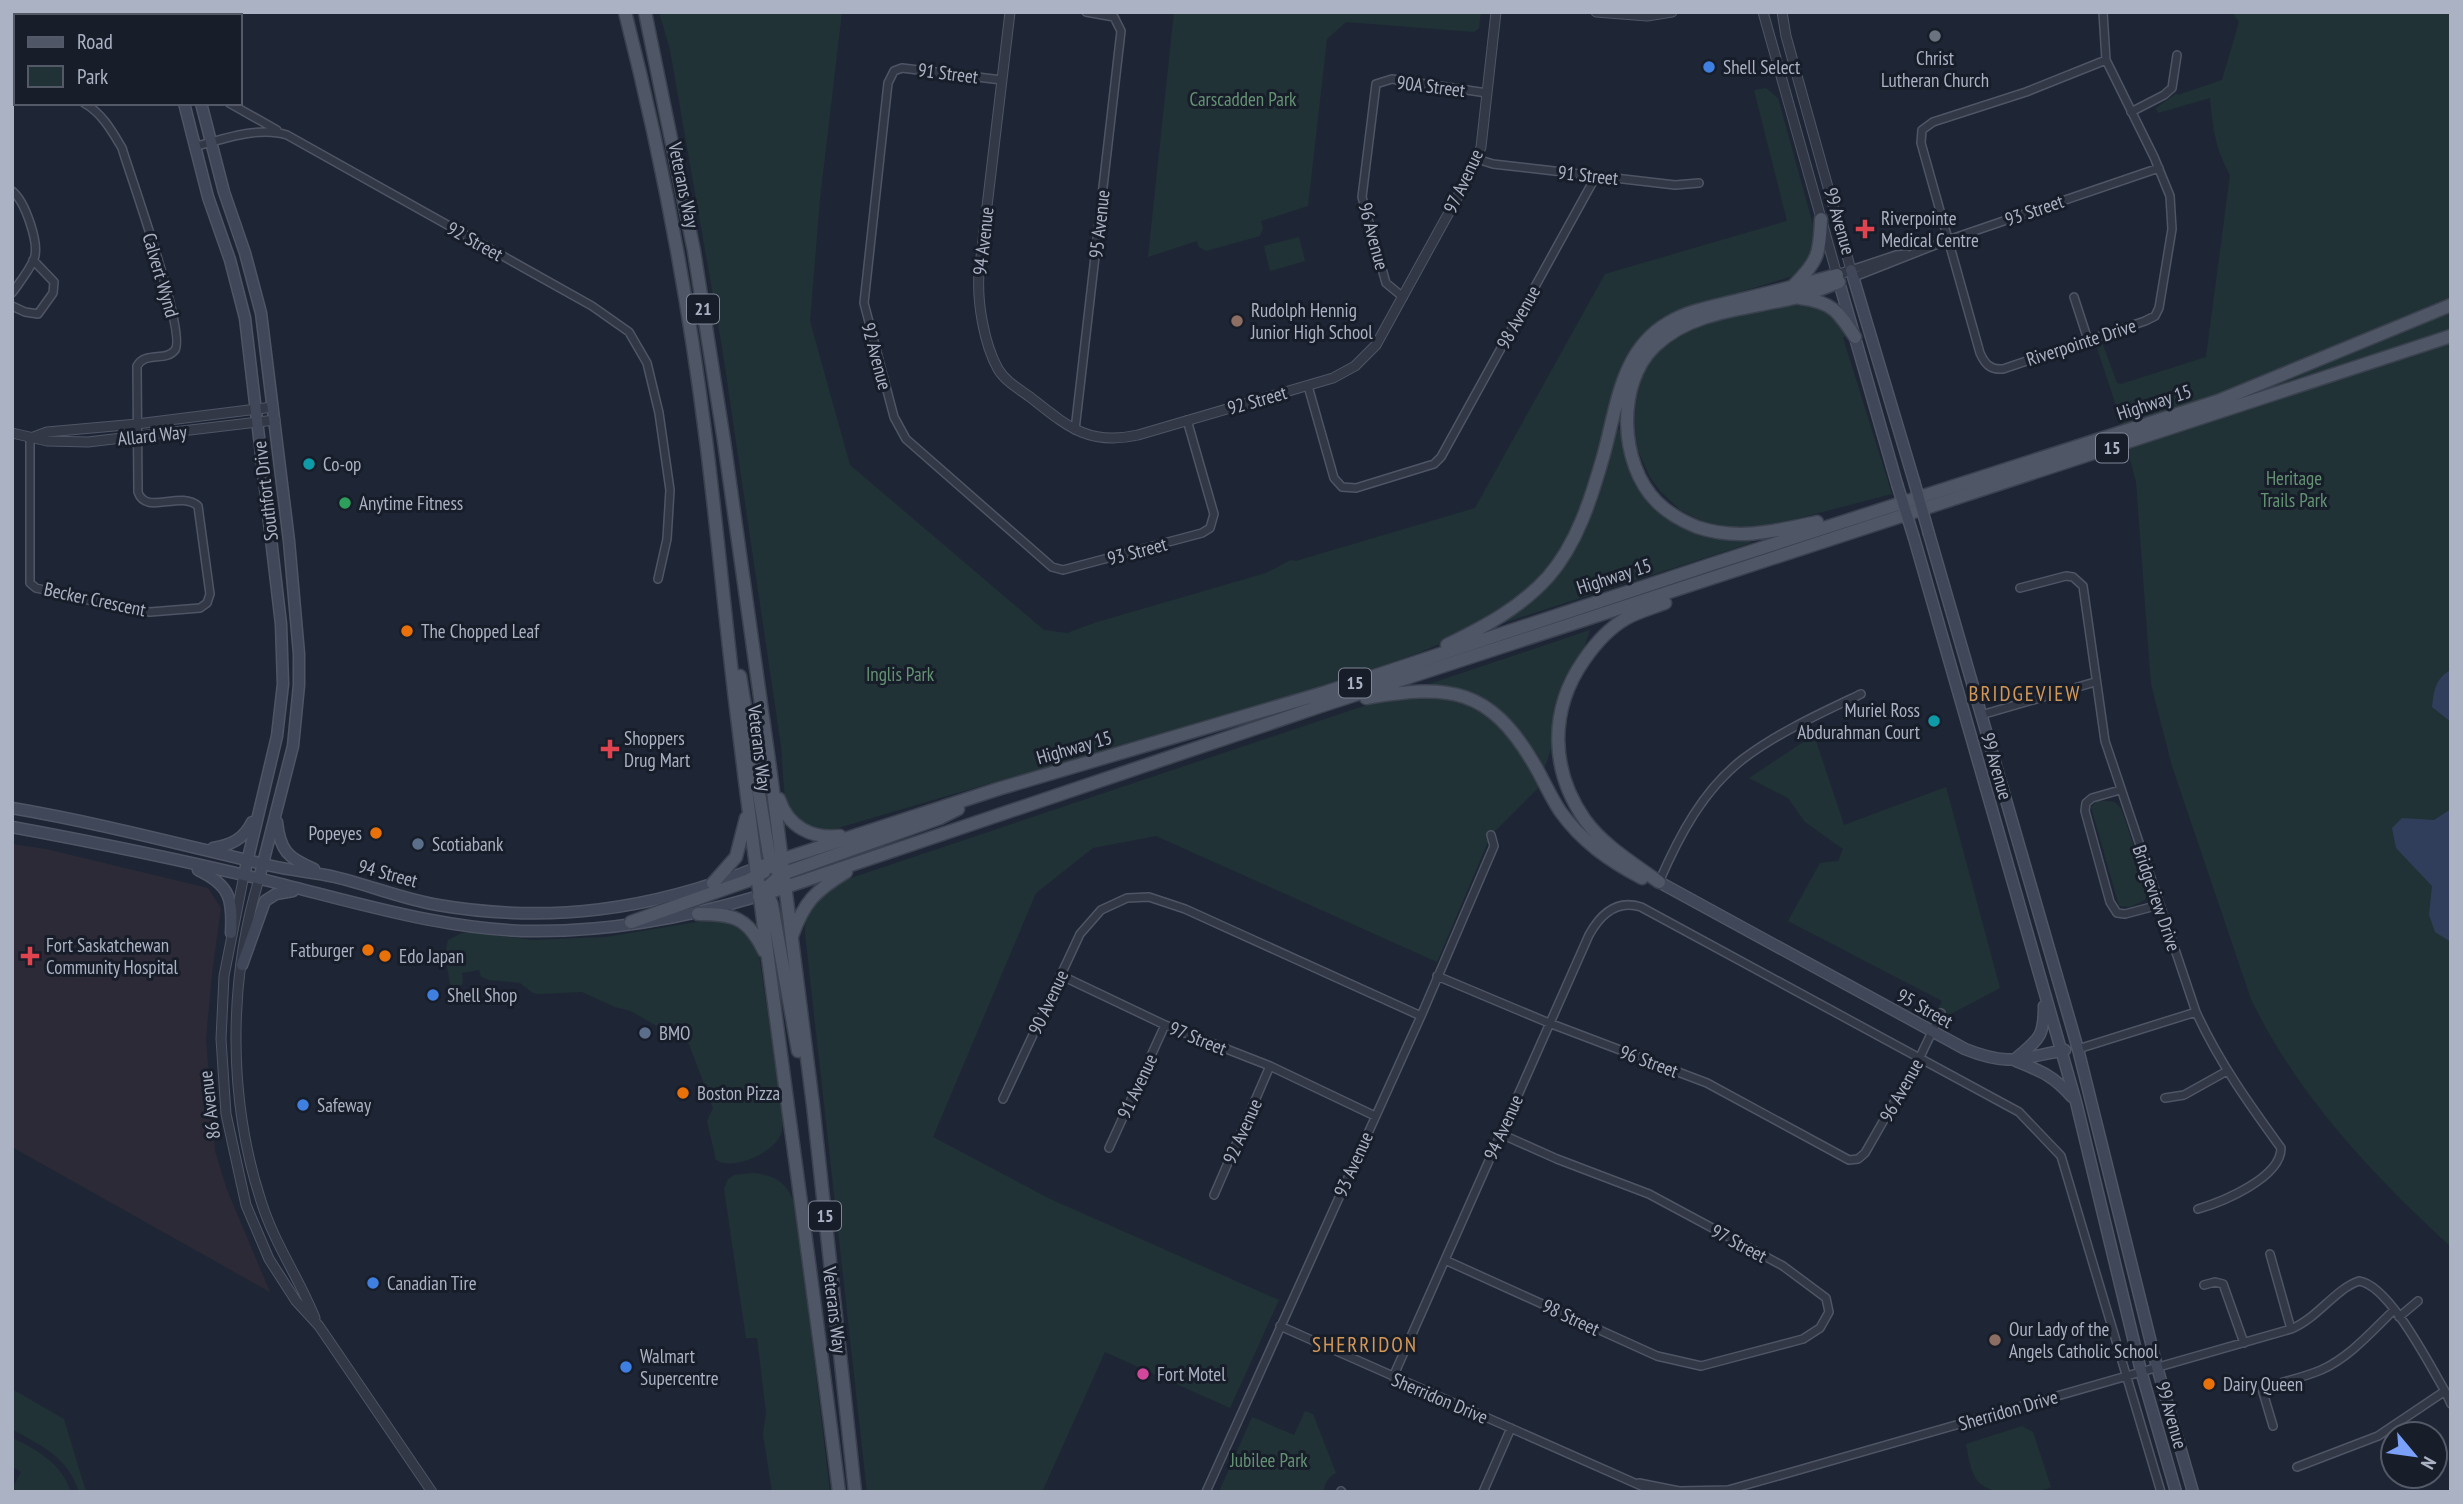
<svg xmlns="http://www.w3.org/2000/svg" width="2463" height="1504" font-family="'PT Sans Narrow',sans-serif">
	<rect width="100%" height="100%" fill="#1e2635"/>
	<!-- medical -->
	<path fill="#2d2a37" d="M 12,844 L 46,849 L 208,888 L 221,908 L 212,973 L 206,1039 L 215,1151 L 227,1190 L 270,1292 L 12,1147 Z"/>
	<!-- green -->
	<path fill="#203236" d="M 659,12 L 842,12 L 820,199 L 810,321 L 850,465 L 1044,630 L 1067,633 L 1094,623 L 1266,573 L 1291,560 L 1296,561 L 1475,508 L 1605,274 L 1787,221 L 1754,90 L 1766,88 L 1778,98 L 1815,232 L 1812,255 L 1796,275 L 1678,311 L 1622,376 L 1573,530 L 1543,577 L 1484,624 L 1421,652 L 1317,688 L 824,832 L 798,822 L 785,801 L 781,746 L 722,347 L 670,50 Z
		M 1174,12 L 1481,12 L 1479,28 L 1474,32 L 1346,22 L 1327,39 L 1308,206 L 1261,221 L 1263,228 L 1260,236 L 1206,251 L 1199,247 L 1197,241 L 1148,257 Z
		M 2232,12 L 2451,12 L 2451,1247 C 2374,1176 2297,1095 2251,999 L 2172,766 L 2151,684 L 2136,482 L 2113,396 L 2096,345 L 2102,342 L 2117,383 L 2121,384 L 2206,357 L 2230,175 C 2215,148 2213,129 2210,98 L 2158,113 L 2156,108 L 2177,93 L 2178,95 L 2222,80 L 2239,22 Z
		M 1299,237 L 1305,261 L 1270,271 L 1264,246 Z
		M 1808,301 L 1833,312 L 1846,335 L 1843,338 L 1892,494 L 1753,530 L 1710,525 L 1680,510 L 1660,491 L 1650,477 L 1634,442 L 1630,422 L 1643,368 L 1667,339 L 1700,324 L 1792,302 Z
		M 1617,428 L 1622,431 L 1626,449 L 1652,502 L 1728,539 L 1750,540 L 1751,543 L 1488,628 L 1563,560 Z
		M 1590,630 L 1538,788 L 1491,835 L 1437,962 L 1156,836 L 1093,848 L 1036,893 L 933,1137 L 1050,1199 L 1279,1300 L 1230,1408 L 1105,1352 L 1042,1492 L 867,1492 L 805,933 C 806,903 819,894 845,880 Z
		M 1814,735 L 1844,825 L 1946,787 L 2000,988 L 1949,1015 L 1938,1009 L 1942,1001 L 1788,921 L 1820,863 L 1838,861 L 1843,849 L 1805,822 L 1788,798 L 1749,778 Z
		M 2098,800 L 2114,802 L 2121,808 L 2149,891 L 2145,900 L 2130,907 L 2119,906 L 2091,807 Z
		M 716,919 C 739,925 744,929 758,949 L 783,1116 C 783,1124 783,1131 779,1138 C 769,1154 733,1171 716,1160 L 707,1121 L 713,1108 L 689,1044 L 648,1021 L 631,1011 L 615,1007 L 582,992 L 540,994 L 533,993 L 520,983 L 489,980 L 481,977 L 479,970 L 462,973 L 463,982 L 461,986 L 454,987 L 450,984 L 445,955 L 448,940 L 462,933 L 471,932 L 532,940 L 606,937 Z
		M 754,1173 C 779,1176 789,1185 796,1209 L 830,1492 L 772,1492 L 763,1434 L 766,1412 L 757,1338 L 746,1338 L 724,1189 L 728,1179 L 734,1175 Z
		M 12,1389 L 64,1419 L 86,1492 L 79,1492 C 67,1456 43,1447 12,1429 Z
		M 1305,1411 L 1313,1414 L 1336,1473 C 1328,1477 1324,1483 1324,1492 L 1219,1492 L 1252,1417 L 1294,1435 Z
		M 2022,1426 L 2033,1432 L 2051,1487 C 2040,1492 2030,1492 2018,1492 C 1977,1492 1973,1483 1966,1444 Z
		M 12,1438 C 38,1450 62,1464 71,1492 L 14,1492 L 13,1487 L 21,1472 L 12,1467 Z"/>
	<!-- water -->
	<path fill="#303e5b" d="M 2451,670 L 2451,722 L 2432,707 C 2434,691 2435,678 2451,670 Z
		M 2451,809 L 2451,942 L 2435,932 L 2429,915 L 2432,886 L 2396,848 L 2392,828 L 2402,818 L 2434,820 Z"/>
	<g fill="none" stroke-linecap="round" stroke-linejoin="round">
		<defs>
			<path id="minor" d="M 2103,12 L 2106,60 L 2154,157 L 2170,196 L 2172,229 L 2159,308 L 2155,316 L 2145,321 L 2003,369 C 1990,370 1985,364 1980,353 L 1921,143 L 1922,130 L 1933,122 L 2026,92 L 2106,60
				M 12,74 L 16,71
				M 1002,80 L 902,68 L 894,71 L 888,83 L 864,303 L 894,417 L 906,439 L 1052,567 L 1063,570 L 1202,533 L 1210,528 L 1214,514 L 1187,420
				M 229,103 L 277,130
				M 2131,112 L 2164,95 L 2172,88 L 2177,55
				M 194,147 C 222,139 259,126 287,135 L 592,306 L 629,332 L 647,363 L 659,413 L 670,490 L 667,539 L 658,579
				M 1477,159 L 1493,164 L 1675,185 L 1699,183
				M 12,191 C 25,201 40,244 34,259 C 29,271 19,283 12,293
				M 1851,270 L 1896,255 L 1906,254
				M 1854,277 L 1948,240 L 2159,168
				M 1403,297 L 1386,283 L 1362,197 L 1376,84 L 1392,79 L 1487,93
				M 2074,297 L 2088,340
				M 12,306 L 25,312 L 38,314 L 53,293 L 54,282 L 33,260
				M 1308,386 L 1334,478 L 1342,487 L 1356,488 L 1434,464 L 1441,457 L 1596,176
				M 1075,430 L 1121,31 L 1114,17 L 1086,12
				M 30,438 L 30,583 L 36,588 L 122,608 L 150,612 L 200,608 L 207,603 L 210,594 L 198,506 C 180,490 146,516 138,492 L 137,366 C 145,351 166,362 175,350 C 187,333 130,175 122,148 C 112,131 102,113 84,103
				M 2020,588 L 2066,576 L 2073,577 L 2083,586 L 2105,741 L 2196,1012 C 2219,1062 2249,1104 2281,1148 C 2281,1178 2222,1202 2198,1209
				M 1981,715 L 2095,682
				M 2120,790 L 2092,798 L 2086,803 L 2085,811 L 2110,902 L 2117,913 L 2125,914 L 2159,905
				M 1659,882 C 1679,836 1703,790 1743,759 C 1779,732 1821,713 1861,694
				M 1060,975 L 1165,1025 L 1270,1066 L 1375,1116
				M 1437,976 L 1549,1023 L 1707,1083 L 1849,1160 L 1858,1159 L 1865,1153 L 1920,1057 L 1941,1013
				M 2078,1049 L 2196,1012
				M 2165,1098 L 2184,1095 L 2227,1071
				M 1003,1099 L 1080,934 L 1101,910 L 1127,898 L 1149,897 L 1185,909 L 1421,1016
				M 1109,1148 L 1165,1025
				M 1214,1195 L 1270,1066
				M 2270,1254 L 2291,1329
				M 1445,1260 L 1657,1356 L 1701,1366 L 1803,1339 L 1820,1328 L 1829,1312 L 1826,1298 L 1783,1266 L 1649,1194 L 1557,1159 L 1501,1134
				M 2204,1285 L 2215,1282 L 2223,1284 L 2244,1343
				M 2399,1317 L 2418,1301
				M 1280,1326 L 1655,1492
				M 1393,1377 L 1589,935 C 1600,915 1616,899 1641,907 L 2019,1112 L 2061,1156 L 2161,1492
				M 2273,1426 L 2262,1389 C 2281,1382 2302,1378 2321,1370 C 2350,1357 2372,1331 2394,1310
				M 2297,1467 L 2378,1436 L 2445,1391
				M 1639,1483 L 1679,1491 L 1728,1490 L 1785,1474 L 2291,1329 C 2318,1318 2335,1289 2359,1281 C 2389,1285 2429,1364 2445,1391 L 2451,1404
				M 1341,1491 L 1342,1492
				M 1206,1492 L 1421,1016 L 1494,846 L 1491,835
				M 1483,1492 L 1511,1428"/>
			<path id="tertiary" d="M 1010,12 L 979,274 C 977,302 984,344 998,369 C 1005,381 1019,389 1030,397 C 1067,426 1088,446 1138,435 L 1333,378 L 1355,366 L 1376,345 L 1474,167 L 1481,147 L 1496,12
				M 1596,12 L 1647,16 L 1672,12
				M 1763,12 L 1837,275 L 1851,270 L 1786,36 L 1782,12
				M 12,433 L 47,441 L 88,442 L 275,420
				M 31,438 L 47,432 L 137,424 L 273,407
				M 244,875 L 224,976 L 221,1039 L 226,1114 L 246,1205 L 269,1259 L 296,1301 L 319,1326 L 432,1492
				M 259,879 C 228,982 228,1099 261,1201 C 274,1243 299,1278 315,1318"/>
			<path id="secondary" d="M 168,12 L 168,16
				M 185,12 L 186,16
				M 184,103 L 208,197 L 230,260 L 245,318 L 281,624 L 283,684 L 277,736 L 244,875
				M 201,103 L 224,192 L 245,253 L 261,313 L 289,541 L 299,654 L 299,685 L 293,746 L 259,879
				M 1851,270 L 1914,481
				M 1837,275 L 1897,484
				M 1929,534 L 2078,1049 L 2157,1367 L 2193,1492
				M 1914,538 L 2076,1102 L 2141,1371 L 2176,1492
				M 12,808 C 100,823 186,846 272,866 C 293,871 314,872 335,877 C 369,885 403,899 438,905 C 549,924 651,910 756,868
				M 277,822 C 280,851 288,858 314,869
				M 12,827 C 99,843 187,861 273,882 C 358,903 451,932 539,931 C 614,931 688,917 759,896
				M 213,848 C 231,845 244,839 252,822
				M 198,870 C 230,885 233,899 231,933
				M 1659,882 L 1965,1049 C 2010,1067 2021,1058 2065,1050
				M 242,965 L 265,901 L 276,894 L 293,891
				M 2014,1060 C 2038,1039 2044,1039 2044,1006
				M 2016,1061 C 2041,1071 2054,1076 2072,1097"/>
			<path id="primary" d="M 625,12 C 661,153 688,296 706,440 C 718,535 726,630 738,724 C 769,980 807,1236 839,1492
				M 645,12 L 694,251 L 724,441 L 771,775 L 813,1105 L 855,1492
				M 1793,286 C 1818,262 1820,253 1821,219
				M 1800,298 C 1832,302 1838,311 1855,337
				M 1817,522 C 1776,531 1738,541 1697,527 C 1682,521 1668,513 1657,502 C 1619,464 1616,383 1655,346 C 1691,311 1747,309 1794,298 C 1809,294 1824,288 1839,282
				M 1447,645 C 1484,627 1520,608 1548,577 C 1577,544 1591,499 1603,457 C 1617,408 1620,351 1668,323 C 1689,310 1716,306 1739,300 C 1772,292 1804,284 1837,275
				M 740,676 L 769,855 L 774,868
				M 1366,698 C 1449,684 1489,687 1534,764 C 1543,779 1550,796 1560,811 C 1582,842 1610,861 1642,878
				M 779,799 C 788,827 812,839 840,836
				M 756,868 L 998,789 L 1323,693 L 1709,565 L 2218,401 L 2451,305
				M 1659,882 C 1633,863 1604,846 1585,820 C 1550,770 1549,710 1584,660 C 1595,644 1608,629 1625,619 C 1637,612 1652,608 1665,603
				M 713,883 L 736,857 L 746,818
				M 765,887 L 772,905 L 798,1051
				M 761,893 L 782,874 L 940,818 L 958,809
				M 759,896 L 1318,707 L 2451,336
				M 698,914 C 733,914 748,917 764,951
				M 631,922 L 747,881 L 764,872
				M 792,936 C 804,902 815,891 846,872"/>
		</defs>
		<!-- minor casing -->
		<use href="#minor" stroke="#4f5564" stroke-width="10"/>
		<!-- tertiary casing -->
		<use href="#tertiary" stroke="#4f5564" stroke-width="11"/>
		<!-- secondary casing -->
		<use href="#secondary" stroke="#4f5564" stroke-width="13"/>
		<!-- primary casing -->
		<use href="#primary" stroke="#3b414f" stroke-width="15"/>
		<!-- minor -->
		<use href="#minor" stroke="#323846" stroke-width="7"/>
		<!-- tertiary -->
		<use href="#tertiary" stroke="#323846" stroke-width="9"/>
		<!-- secondary -->
		<use href="#secondary" stroke="#404759" stroke-width="10"/>
		<!-- primary -->
		<use href="#primary" stroke="#4f5766" stroke-width="12"/>
		<defs>
			<path id="secondary-bridge" d="M 1914,481 L 1929,534
				M 1897,484 L 1914,538"/>
		</defs>
		<!-- secondary-bridge casing -->
		<use href="#secondary-bridge" stroke="#4f5564" stroke-width="13" stroke-linecap="butt"/>
		<!-- secondary-bridge -->
		<use href="#secondary-bridge" stroke="#404759" stroke-width="10"/>
	</g>
	<!-- markers -->
	<circle fill="#6b7280" stroke="#181d2a" stroke-width="2.5" cx="1935" cy="36" r="7"/>
	<g fill="#3f7fe0" stroke="#181d2a" stroke-width="2.5">
		<circle cx="1709" cy="67" r="7"/>
		<circle cx="433" cy="995" r="7"/>
		<circle cx="303" cy="1105" r="7"/>
		<circle cx="373" cy="1283" r="7"/>
		<circle cx="626" cy="1367" r="7"/>
	</g>
	<g fill="#e0444e" stroke="#181d2a" stroke-width="2.5">
		<path d="M1861.5 218.5h7v7h7v7h-7v7h-7v-7h-7v-7h7z"/>
		<path d="M606.5 738.5h7v7h7v7h-7v7h-7v-7h-7v-7h7z"/>
		<path d="M26.5 945.5h7v7h7v7h-7v7h-7v-7h-7v-7h7z"/>
	</g>
	<g fill="#8d6e63" stroke="#181d2a" stroke-width="2.5">
		<circle cx="1237" cy="321" r="7"/>
		<circle cx="1995" cy="1340" r="7"/>
	</g>
	<g fill="#0f9aa8" stroke="#181d2a" stroke-width="2.5">
		<circle cx="309" cy="464" r="7"/>
		<circle cx="1934" cy="721" r="7"/>
	</g>
	<circle fill="#2e9e5b" stroke="#181d2a" stroke-width="2.5" cx="345" cy="503" r="7"/>
	<g fill="#e8710a" stroke="#181d2a" stroke-width="2.5">
		<circle cx="407" cy="631" r="7"/>
		<circle cx="376" cy="833" r="7"/>
		<circle cx="368" cy="950" r="7"/>
		<circle cx="385" cy="956" r="7"/>
		<circle cx="683" cy="1093" r="7"/>
		<circle cx="2209" cy="1384" r="7"/>
	</g>
	<g fill="#5c6f8a" stroke="#181d2a" stroke-width="2.5">
		<circle cx="418" cy="844" r="7"/>
		<circle cx="645" cy="1033" r="7"/>
	</g>
	<circle fill="#d1479c" stroke="#181d2a" stroke-width="2.5" cx="1143" cy="1374" r="7"/>
	<g text-anchor="middle" stroke-width="6" stroke-linejoin="round" paint-order="stroke">
		<!-- shield labels -->
		<g fill="#181d2a" stroke="#7f8595" stroke-width="2">
			<rect x="687" y="294.5" width="32" height="29" rx="5"/>
			<rect x="2096" y="433.5" width="32" height="29" rx="5"/>
			<rect x="1339" y="668.5" width="32" height="29" rx="5"/>
			<rect x="809" y="1201.5" width="32" height="29" rx="5"/>
		</g>
		<g font-size="18" font-weight="bold" fill="#abb2c3">
			<text x="703" y="315">21</text>
			<text x="2112" y="454">15</text>
			<text x="1355" y="689">15</text>
			<text x="825" y="1222">15</text>
		</g>
		<!-- poi labels -->
		<g font-size="19" fill="#abb2c3" stroke="#181d2a" text-anchor="start">
			<text x="1935" y="65" text-anchor="middle">Christ<tspan x="1935" dy="22">Lutheran Church</tspan></text>
			<text x="1723" y="74">Shell Select</text>
			<text x="1881" y="225">Riverpointe<tspan x="1881" dy="22">Medical Centre</tspan></text>
			<text x="1251" y="317">Rudolph Hennig<tspan x="1251" dy="22">Junior High School</tspan></text>
			<text x="323" y="471">Co-op</text>
			<text x="359" y="510">Anytime Fitness</text>
			<text x="421" y="638">The Chopped Leaf</text>
			<text x="1920" y="717" text-anchor="end">Muriel Ross<tspan x="1920" dy="22">Abdurahman Court</tspan></text>
			<text x="624" y="745">Shoppers<tspan x="624" dy="22">Drug Mart</tspan></text>
			<text x="362" y="840" text-anchor="end">Popeyes</text>
			<text x="432" y="851">Scotiabank</text>
			<text x="46" y="952">Fort Saskatchewan<tspan x="46" dy="22">Community Hospital</tspan></text>
			<text x="354" y="957" text-anchor="end">Fatburger</text>
			<text x="399" y="963">Edo Japan</text>
			<text x="447" y="1002">Shell Shop</text>
			<text x="659" y="1040">BMO</text>
			<text x="697" y="1100">Boston Pizza</text>
			<text x="317" y="1112">Safeway</text>
			<text x="387" y="1290">Canadian Tire</text>
			<text x="2009" y="1336">Our Lady of the<tspan x="2009" dy="22">Angels Catholic School</tspan></text>
			<text x="640" y="1363">Walmart<tspan x="640" dy="22">Supercentre</tspan></text>
			<text x="1157" y="1381">Fort Motel</text>
			<text x="2223" y="1391">Dairy Queen</text>
		</g>
		<!-- street labels -->
		<g font-size="19" fill="#abb2c3" stroke="#181d2a">
			<text transform="translate(948 73) rotate(7)" y="7">91 Street</text>
			<text transform="translate(1431 86) rotate(7)" y="7">90A Street</text>
			<text transform="translate(1588 175) rotate(6)" y="7">91 Street</text>
			<text transform="translate(1463 181) rotate(-65)" y="7">97 Avenue</text>
			<text transform="translate(684 185) rotate(78)" y="7">Veterans Way</text>
			<text transform="translate(2034 210) rotate(-19)" y="7">93 Street</text>
			<text transform="translate(1840 221) rotate(74)" y="7">99 Avenue</text>
			<text transform="translate(1099 224) rotate(-84)" y="7">95 Avenue</text>
			<text transform="translate(1374 236) rotate(75)" y="7">96 Avenue</text>
			<text transform="translate(475 241) rotate(29)" y="7">92 Street</text>
			<text transform="translate(983 241) rotate(-84)" y="7">94 Avenue</text>
			<text transform="translate(161 275) rotate(74)" y="7">Calvert Wynd</text>
			<text transform="translate(1518 317) rotate(-61)" y="7">98 Avenue</text>
			<text transform="translate(2081 342) rotate(-18)" y="7">Riverpointe Drive</text>
			<text transform="translate(877 356) rotate(75)" y="7">92 Avenue</text>
			<text transform="translate(1257 400) rotate(-16)" y="7">92 Street</text>
			<text transform="translate(2154 402) rotate(-18)" y="7">Highway 15</text>
			<text transform="translate(152 435) rotate(-6)" y="7">Allard Way</text>
			<text transform="translate(265 491) rotate(-97)" y="7">Southfort Drive</text>
			<text transform="translate(1137 551) rotate(-15)" y="7">93 Street</text>
			<text transform="translate(1614 576) rotate(-18)" y="7">Highway 15</text>
			<text transform="translate(95 599) rotate(12)" y="7">Becker Crescent</text>
			<text transform="translate(1074 747) rotate(-16)" y="7">Highway 15</text>
			<text transform="translate(760 748) rotate(83)" y="7">Veterans Way</text>
			<text transform="translate(1997 766) rotate(74)" y="7">99 Avenue</text>
			<text transform="translate(388 873) rotate(15)" y="7">94 Street</text>
			<text transform="translate(2157 898) rotate(71)" y="7">Bridgeview Drive</text>
			<text transform="translate(1048 1002) rotate(-65)" y="7">90 Avenue</text>
			<text transform="translate(1925 1008) rotate(29)" y="7">95 Street</text>
			<text transform="translate(1198 1038) rotate(22)" y="7">97 Street</text>
			<text transform="translate(1649 1061) rotate(20)" y="7">96 Street</text>
			<text transform="translate(1137 1086) rotate(-65)" y="7">91 Avenue</text>
			<text transform="translate(1901 1090) rotate(-61)" y="7">96 Avenue</text>
			<text transform="translate(209 1105) rotate(-97)" y="7">86 Avenue</text>
			<text transform="translate(1503 1127) rotate(-66)" y="7">94 Avenue</text>
			<text transform="translate(1242 1131) rotate(-66)" y="7">92 Avenue</text>
			<text transform="translate(1353 1164) rotate(-66)" y="7">93 Avenue</text>
			<text transform="translate(1739 1243) rotate(28)" y="7">97 Street</text>
			<text transform="translate(835 1310) rotate(83)" y="7">Veterans Way</text>
			<text transform="translate(1571 1317) rotate(25)" y="7">98 Street</text>
			<text transform="translate(1440 1398) rotate(23)" y="7">Sherridon Drive</text>
			<text transform="translate(2008 1410) rotate(-16)" y="7">Sherridon Drive</text>
			<text transform="translate(2172 1415) rotate(74)" y="7">99 Avenue</text>
		</g>
		<!-- park labels -->
		<g font-size="19" fill="#649373" stroke="#181d2a">
			<text x="1243" y="106">Carscadden Park</text>
			<text x="2294" y="485">Heritage<tspan x="2294" dy="22">Trails Park</tspan></text>
			<text x="900" y="681">Inglis Park</text>
			<text x="1269" y="1467">Jubilee Park</text>
		</g>
		<!-- neighbourhood labels -->
		<g font-size="21" letter-spacing="2" fill="#d39857" stroke="#181d2a">
			<text x="2025" y="701">BRIDGEVIEW</text>
			<text x="1365" y="1352">SHERRIDON</text>
		</g>
	</g>
	<!-- border -->
	<rect width="2463" height="1504" fill="none" stroke="#abb2c3" stroke-width="28"/>
	<!-- legend -->
	<rect x="14" y="14" width="228" height="91" fill="#181d2a" stroke="#535967" stroke-width="2"/>
	<rect x="28" y="37" width="35" height="10" fill="#4f5766" stroke="#535967" stroke-width="2"/>
	<text x="77" y="49" font-size="21" fill="#abb2c3">Road</text>
	<rect x="28" y="66" width="35" height="21" fill="#203236" stroke="#535967" stroke-width="2"/>
	<text x="77" y="84" font-size="21" fill="#abb2c3">Park</text>
	<!-- north arrow -->
	<g transform="translate(2414 1455) rotate(119)"><circle r="33" fill="#181d2a" stroke="#535967" stroke-width="2"/>
	<path d="M0-5L12 26L0 18L-12 26Z" fill="#7ba0f8"/>
	<text y="-10" font-size="19" font-weight="bold" text-anchor="middle" fill="#abb2c3">N</text>
	</g>
</svg>
